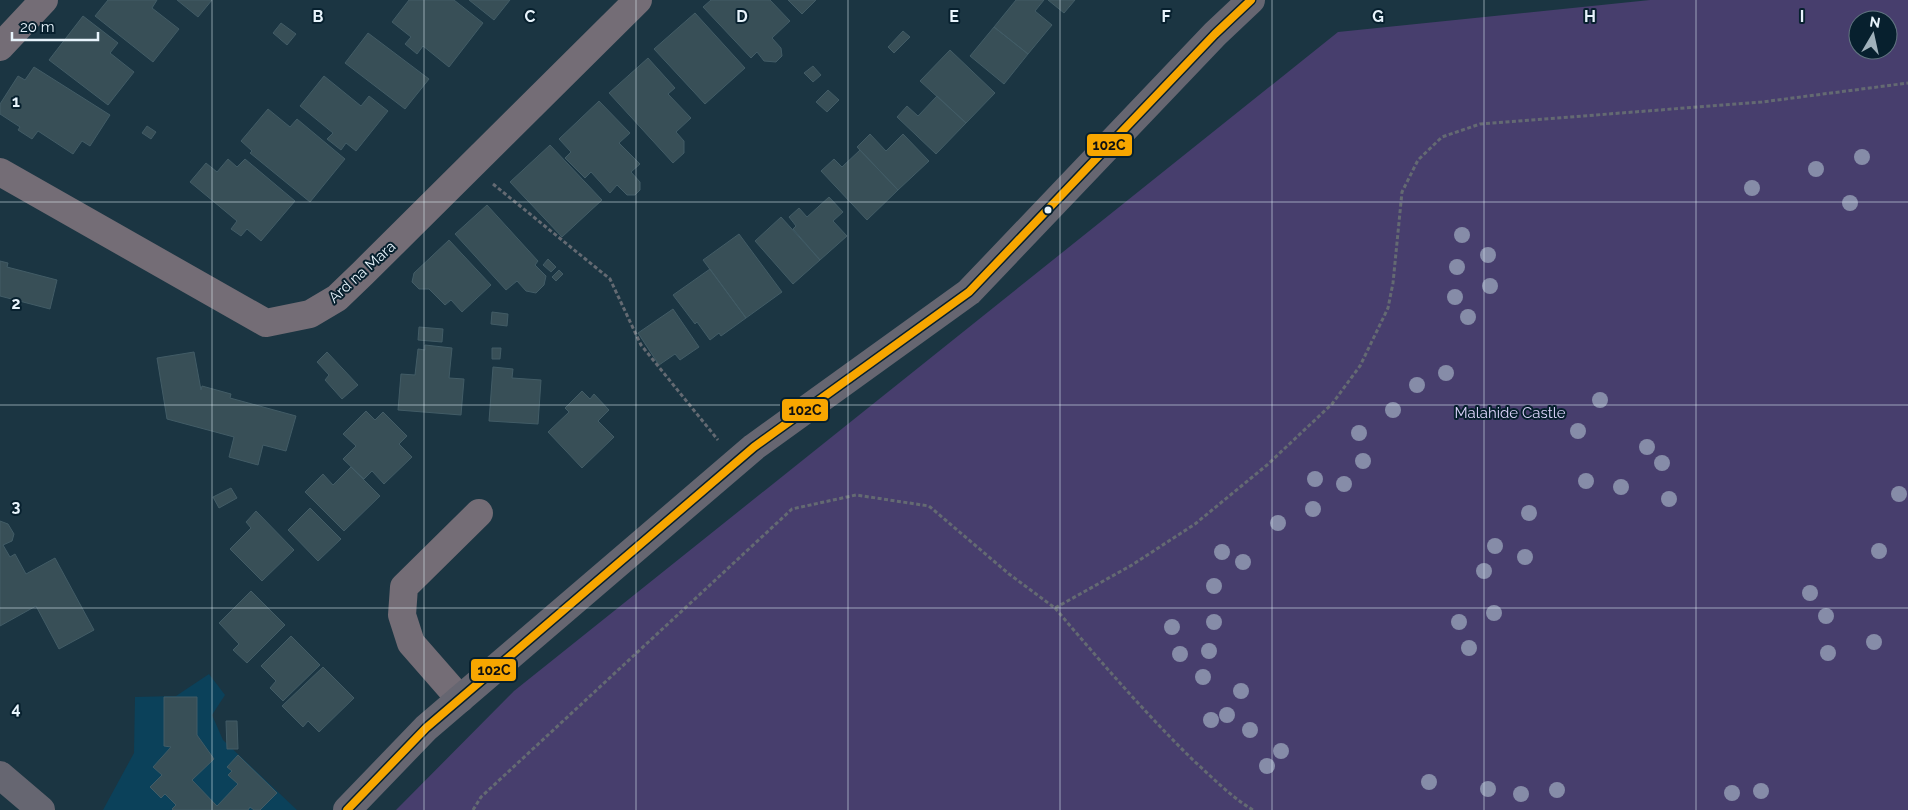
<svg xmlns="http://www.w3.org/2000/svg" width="1908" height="810" font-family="Raleway,sans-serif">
	<rect width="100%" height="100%" fill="#1b3542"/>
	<!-- built -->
	<path fill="#0b415a" d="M 209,674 L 225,695 L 212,715 L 223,740 L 297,810 L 103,810 L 134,753 L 135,697 L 176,696 Z"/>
	<!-- green -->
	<path fill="#473e6d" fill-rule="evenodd" d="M 1650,0 L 1908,0 L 1908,810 L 396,810 L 514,691 L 1338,32 ZM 1858,20 L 1888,20 L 1888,50 L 1858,50 Z"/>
	<!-- building -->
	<path fill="#384f57" stroke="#425c66" d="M 108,0 L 157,0 L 152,8 L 179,29 L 153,62 L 95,16 Z
		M 177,0 L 212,0 L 198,17 Z
		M 409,0 L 454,0 L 483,23 L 449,67 L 423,46 L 417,54 L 405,44 L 411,37 L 392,22 Z
		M 469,0 L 510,0 L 494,20 Z
		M 711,0 L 770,0 L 790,21 L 772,38 L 781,48 L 782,56 L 776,62 L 764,61 L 757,52 L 751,58 L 703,7 Z
		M 788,0 L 816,0 L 802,14 Z
		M 1016,0 L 1044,0 L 1035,11 L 1052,25 L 1028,54 L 994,27 Z
		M 1048,0 L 1075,0 L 1064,13 Z
		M 695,13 L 745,68 L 705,104 L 654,49 Z
		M 83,16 L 118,43 L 110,53 L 134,72 L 108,105 L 49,60 Z
		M 281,23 L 296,34 L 287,45 L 273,33 Z
		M 994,27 L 1028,54 L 1004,84 L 970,56 Z
		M 903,31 L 910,37 L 894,53 L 888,47 Z
		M 368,33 L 429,79 L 405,109 L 345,63 Z
		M 950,50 L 995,93 L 966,123 L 920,81 Z
		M 648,58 L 675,88 L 668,94 L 691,118 L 676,132 L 684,141 L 684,153 L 673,163 L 609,93 Z
		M 813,66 L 821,75 L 813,82 L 804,73 Z
		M 34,67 L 110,115 L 90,146 L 82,141 L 73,154 L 38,131 L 32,139 L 18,130 L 20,127 L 0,114 L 0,104 L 18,76 L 25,80 Z
		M 324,76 L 361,106 L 369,96 L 388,111 L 356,151 L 346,143 L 341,150 L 327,139 L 333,133 L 300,106 Z
		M 828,90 L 839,100 L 827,112 L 816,102 Z
		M 937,96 L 966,123 L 936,154 L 897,117 L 907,106 L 918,116 Z
		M 599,101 L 630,133 L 619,143 L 640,164 L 631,172 L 640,182 L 640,190 L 635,195 L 627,195 L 617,185 L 610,193 L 591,172 L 585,178 L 565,158 L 571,152 L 559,139 Z
		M 268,109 L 290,127 L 297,119 L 345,159 L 310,202 L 250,153 L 252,151 L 241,141 Z
		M 147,126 L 156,132 L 151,139 L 142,133 Z
		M 870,134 L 886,151 L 903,134 L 929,161 L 898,190 L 857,147 Z
		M 550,145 L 602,200 L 562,237 L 510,182 Z
		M 860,150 L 898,190 L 867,220 L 821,171 L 834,159 L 842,167 Z
		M 228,159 L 237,167 L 245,159 L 295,201 L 261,241 L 247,229 L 241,236 L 231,229 L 237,221 L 190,182 L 206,163 L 217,172 Z
		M 829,197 L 843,212 L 833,221 L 847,236 L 820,260 L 793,229 L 796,226 L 789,217 L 799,208 L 807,217 Z
		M 487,205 L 538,261 L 535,265 L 546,276 L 544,285 L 536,293 L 526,291 L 517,281 L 506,290 L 455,234 Z
		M 781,217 L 820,260 L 793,284 L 755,241 Z
		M 739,234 L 782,292 L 746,318 L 703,260 Z
		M 449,240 L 491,285 L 462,312 L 451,300 L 445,305 L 429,289 L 419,289 L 412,282 L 414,273 Z
		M 548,259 L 556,267 L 551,272 L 543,265 Z
		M 0,261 L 8,263 L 7,267 L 57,280 L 50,309 L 0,296 Z
		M 710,269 L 746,318 L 721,336 L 719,333 L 710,340 L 697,322 L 695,324 L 673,295 Z
		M 559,270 L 563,274 L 556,281 L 552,277 Z
		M 673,309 L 699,347 L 680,360 L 675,354 L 659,365 L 638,333 Z
		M 492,312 L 508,314 L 507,326 L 491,324 Z
		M 419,327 L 443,329 L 442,342 L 418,340 Z
		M 425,345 L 452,348 L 449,378 L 464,379 L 461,415 L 398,410 L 401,374 L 415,375 L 418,349 L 425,350 Z
		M 492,348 L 501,348 L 500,359 L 492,359 Z
		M 194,352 L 201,390 L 202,386 L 231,394 L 230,398 L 296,416 L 286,451 L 263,445 L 258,465 L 229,457 L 234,437 L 167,419 L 157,358 Z
		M 327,352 L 358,385 L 342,399 L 325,380 L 329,375 L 317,362 Z
		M 493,367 L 513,369 L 512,378 L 541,380 L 538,424 L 489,421 Z
		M 582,391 L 590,399 L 594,394 L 609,410 L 598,421 L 614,437 L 582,468 L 548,432 L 569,412 L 565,408 Z
		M 366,411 L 375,420 L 383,412 L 407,436 L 399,444 L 412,457 L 384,484 L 372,471 L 364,479 L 343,459 L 356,446 L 343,434 Z
		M 351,467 L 380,496 L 344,531 L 305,492 L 323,474 L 333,485 Z
		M 231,488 L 237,498 L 219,508 L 213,497 Z
		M 310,508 L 341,539 L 318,561 L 288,530 Z
		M 256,511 L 294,550 L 262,581 L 230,549 L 251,528 L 246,522 Z
		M 0,521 L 8,524 L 14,534 L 12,541 L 3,545 L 10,557 L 15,554 L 26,574 L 55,558 L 94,630 L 59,649 L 36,606 L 0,626 Z
		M 251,591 L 285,625 L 247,663 L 233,650 L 239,644 L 219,623 Z
		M 291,636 L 320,665 L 283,701 L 270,688 L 276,681 L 261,666 Z
		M 323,667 L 354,698 L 319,732 L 308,721 L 303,727 L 282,706 Z
		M 164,697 L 197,697 L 197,735 L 214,759 L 192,780 L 217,806 L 238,784 L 228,775 L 232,771 L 227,767 L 238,755 L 277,793 L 260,810 L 254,810 L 250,807 L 248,810 L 173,810 L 172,809 L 176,805 L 165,794 L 161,798 L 150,787 L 162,775 L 153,767 L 171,747 L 164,746 Z
		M 226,721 L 237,721 L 238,749 L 227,749 Z"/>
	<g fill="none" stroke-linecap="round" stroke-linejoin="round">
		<!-- path -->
		<path stroke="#646a72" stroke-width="3" stroke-dasharray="4 2.5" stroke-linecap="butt" d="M 493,184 L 610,279 L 641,345 L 718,440
			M 1055,608 C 1100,661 1145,713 1194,761 C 1213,778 1231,797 1253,810
			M 473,810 L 481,797 L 792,509 L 856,495 L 929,506 L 1009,574 L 1055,608 L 1132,565 L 1195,524 L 1267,465 L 1332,404 L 1360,366 L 1388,308 L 1393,283 L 1402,192 L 1418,160 L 1442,137 L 1480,124 L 1762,102 L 1908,83"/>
		<!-- minor -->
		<path stroke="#746d76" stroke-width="28" d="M 0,47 L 44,0
			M 0,172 L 266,323 L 310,314 L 337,298 L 363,273 L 638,0
			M 460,699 L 411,643 L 402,615 L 404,587 L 479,513"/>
		<!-- secondary -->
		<path stroke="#666671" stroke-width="28" d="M 0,775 L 41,810
			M 347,810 L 426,728 L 754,447 L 969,292 L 1215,34 L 1251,0"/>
		<defs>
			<path id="bus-1" d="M 347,810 L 426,728 L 754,447 L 969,292 L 1215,34 L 1251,0"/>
		</defs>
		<!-- bus-1 casing -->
		<use href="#bus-1" stroke="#07202e" stroke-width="11"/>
		<!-- bus-1 -->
		<use href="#bus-1" stroke="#f7a600" stroke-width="8"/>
	</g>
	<!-- trees -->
	<g fill="#868ca8">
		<circle cx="1862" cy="157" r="8"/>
		<circle cx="1816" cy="169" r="8"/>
		<circle cx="1752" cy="188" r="8"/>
		<circle cx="1850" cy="203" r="8"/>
		<circle cx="1462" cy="235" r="8"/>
		<circle cx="1488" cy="255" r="8"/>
		<circle cx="1457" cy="267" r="8"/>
		<circle cx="1490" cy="286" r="8"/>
		<circle cx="1455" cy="297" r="8"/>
		<circle cx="1468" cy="317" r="8"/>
		<circle cx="1446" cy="373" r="8"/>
		<circle cx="1417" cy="385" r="8"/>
		<circle cx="1600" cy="400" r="8"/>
		<circle cx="1393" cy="410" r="8"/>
		<circle cx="1578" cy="431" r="8"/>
		<circle cx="1359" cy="433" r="8"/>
		<circle cx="1647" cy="447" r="8"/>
		<circle cx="1363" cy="461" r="8"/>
		<circle cx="1662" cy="463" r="8"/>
		<circle cx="1315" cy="479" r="8"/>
		<circle cx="1586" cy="481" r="8"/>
		<circle cx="1344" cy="484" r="8"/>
		<circle cx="1621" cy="487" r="8"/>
		<circle cx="1899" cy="494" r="8"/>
		<circle cx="1669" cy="499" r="8"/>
		<circle cx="1313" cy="509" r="8"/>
		<circle cx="1529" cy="513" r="8"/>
		<circle cx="1278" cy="523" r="8"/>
		<circle cx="1495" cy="546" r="8"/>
		<circle cx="1879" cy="551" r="8"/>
		<circle cx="1222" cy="552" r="8"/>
		<circle cx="1525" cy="557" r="8"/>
		<circle cx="1243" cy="562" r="8"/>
		<circle cx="1484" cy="571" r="8"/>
		<circle cx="1214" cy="586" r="8"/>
		<circle cx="1810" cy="593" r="8"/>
		<circle cx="1494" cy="613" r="8"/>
		<circle cx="1826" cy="616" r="8"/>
		<circle cx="1214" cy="622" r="8"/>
		<circle cx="1459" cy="622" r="8"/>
		<circle cx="1172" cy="627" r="8"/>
		<circle cx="1874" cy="642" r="8"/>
		<circle cx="1469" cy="648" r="8"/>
		<circle cx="1209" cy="651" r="8"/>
		<circle cx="1828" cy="653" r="8"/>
		<circle cx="1180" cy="654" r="8"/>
		<circle cx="1203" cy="677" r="8"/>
		<circle cx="1241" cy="691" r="8"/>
		<circle cx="1227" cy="715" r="8"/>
		<circle cx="1211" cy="720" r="8"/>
		<circle cx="1250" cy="730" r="8"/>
		<circle cx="1281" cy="751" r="8"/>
		<circle cx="1267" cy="766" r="8"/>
		<circle cx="1429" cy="782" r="8"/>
		<circle cx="1488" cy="789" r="8"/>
		<circle cx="1557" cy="790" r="8"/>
		<circle cx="1761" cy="791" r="8"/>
		<circle cx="1732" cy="793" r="8"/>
		<circle cx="1521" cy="794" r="8"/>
	</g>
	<!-- grid -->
	<path fill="none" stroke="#e8f4fc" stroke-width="1" stroke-opacity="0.55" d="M 212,0 L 212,810M 424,0 L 424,810M 636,0 L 636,810M 848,0 L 848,810M 1060,0 L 1060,810M 1272,0 L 1272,810M 1484,0 L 1484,810M 1696,0 L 1696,810M 0,202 L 1908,202M 0,405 L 1908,405M 0,608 L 1908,608"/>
	<!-- markers -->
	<circle fill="#e8f4fc" stroke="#07202e" stroke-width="2" cx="1048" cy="210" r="4.5"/>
	<g text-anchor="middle" stroke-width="4" stroke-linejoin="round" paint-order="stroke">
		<!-- street labels -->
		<g font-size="15" fill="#e8f4fc" stroke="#07202e">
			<text transform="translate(362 272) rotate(-42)" y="5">Ard na Mara</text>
		</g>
		<!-- park labels -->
		<g font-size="15" fill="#ddd4fb" stroke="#07202e">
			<text x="1510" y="418">Malahide Castle</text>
		</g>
	</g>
	<g font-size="16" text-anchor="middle" font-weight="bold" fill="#e8f4fc" stroke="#07202e" stroke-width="4" stroke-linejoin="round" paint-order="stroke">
		<text x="318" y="22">B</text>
		<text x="530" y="22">C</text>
		<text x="742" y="22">D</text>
		<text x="954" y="22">E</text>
		<text x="1166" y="22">F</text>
		<text x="1378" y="22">G</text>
		<text x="1590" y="22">H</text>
		<text x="1802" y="22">I</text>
		<text x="16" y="107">1</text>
		<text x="16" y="309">2</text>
		<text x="16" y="512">3</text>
		<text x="16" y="714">4</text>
	</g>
	<g stroke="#07202e" stroke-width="2">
		<rect x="1086" y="133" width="47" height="24" rx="5" fill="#f7a600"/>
		<rect x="781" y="398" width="48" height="24" rx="5" fill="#f7a600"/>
		<rect x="470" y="658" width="47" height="24" rx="5" fill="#f7a600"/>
	</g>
	<g font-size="14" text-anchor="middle" font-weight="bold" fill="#111">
		<text x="1109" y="150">102C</text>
		<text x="805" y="415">102C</text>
		<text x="494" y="675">102C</text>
	</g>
	<!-- north arrow -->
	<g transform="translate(1873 35) rotate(9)"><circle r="24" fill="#07202e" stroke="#617580"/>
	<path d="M0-4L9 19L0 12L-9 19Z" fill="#a0b1bb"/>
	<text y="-8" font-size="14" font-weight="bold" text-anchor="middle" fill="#e8f4fc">N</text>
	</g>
	<!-- scale -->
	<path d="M12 32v8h86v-8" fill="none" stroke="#e8f4fc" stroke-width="2.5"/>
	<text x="20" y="32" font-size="15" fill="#e8f4fc" stroke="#07202e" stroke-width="4" paint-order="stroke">20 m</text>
</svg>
